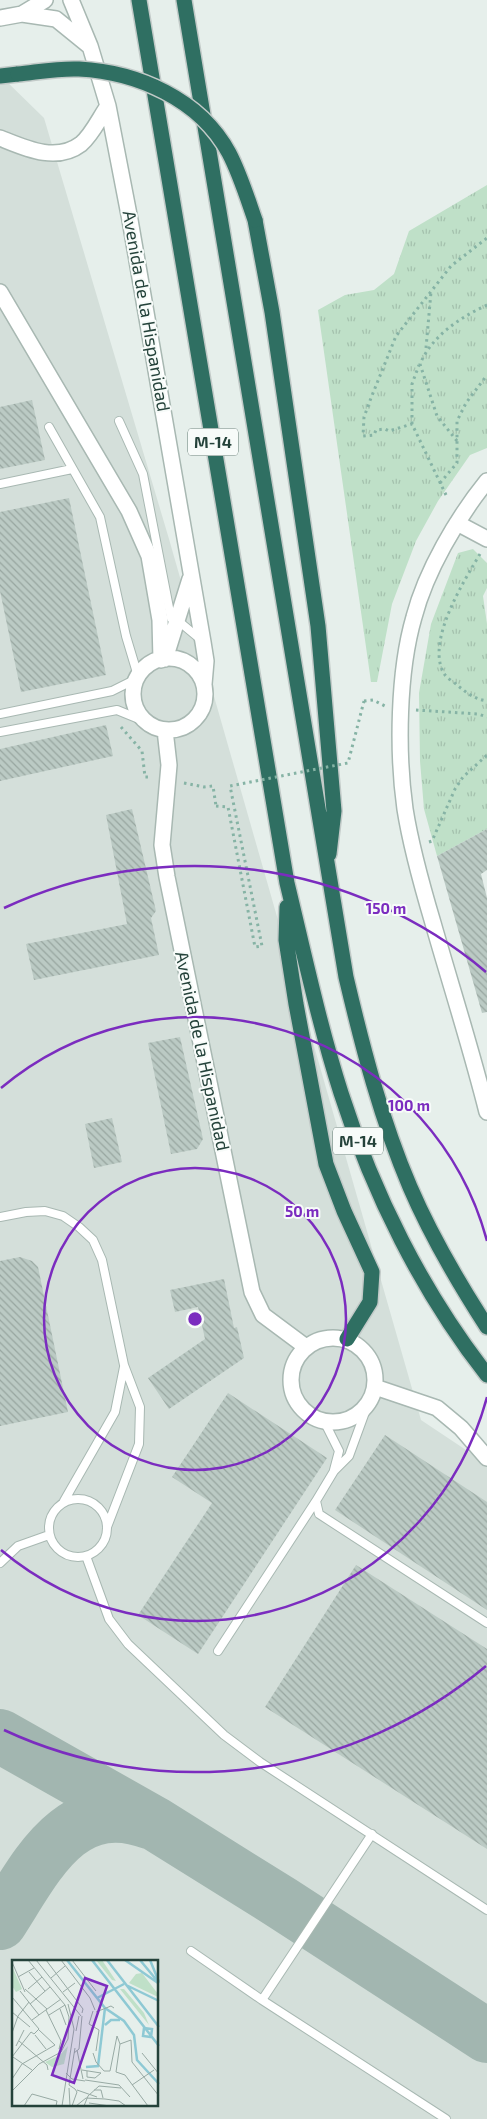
<svg xmlns="http://www.w3.org/2000/svg" width="487" height="2119" font-family="'Exo 2',sans-serif">
	<defs>
		<pattern id="park-tufts" width="24" height="20" patternUnits="userSpaceOnUse" patternTransform="scale(1.25)"><rect width="24" height="20" fill="#bfe0c8"/><path d="M3 7l-1-3M5 7V3M7 7l1-3M15 17l-1-3M17 17v-4M19 17l1-3" fill="none" stroke="#a4c1ad"/></pattern>
		<pattern id="building-back-hatch" width="6" height="6" patternUnits="userSpaceOnUse" patternTransform="scale(1.25)"><rect width="6" height="6" fill="#bbcac4"/><path d="M-1 5l2 2M0 0l6 6M5-1l2 2" fill="none" stroke="#98a6a0"/></pattern>
	</defs>
	<rect width="100%" height="100%" fill="#e6efeb"/>
	<!-- built -->
	<path fill="#d4dfda" fill-rule="evenodd" d="M 0,75 L 44,118 L 169,539 L 421,1420 L 487,1464 L 487,2119 L 0,2119 ZM 14,1962 L 158,1962 L 158,2105 L 14,2105 Z"/>
	<!-- park -->
	<path fill="url(#park-tufts)" d="M 487,185 L 487,448 L 470,455 L 438,501 L 416,541 L 392,604 L 377,682 L 371,682 L 318,310 L 345,295 L 374,290 L 394,274 L 409,231 Z
		M 473,549 L 487,563 L 487,588 L 483,596 L 487,624 L 487,829 L 437,856 L 424,809 L 420,761 L 419,693 L 431,624 L 458,553 Z"/>
	<g fill="none" stroke-linecap="round" stroke-linejoin="round">
		<!-- taxiway -->
		<path stroke="#a2b6b0" stroke-width="54" d="M 0,1736 L 154,1823 L 282,1903 L 487,2036
			M 0,1923 C 37,1866 70,1792 152,1823"/>
	</g>
	<!-- building -->
	<path fill="url(#building-back-hatch)" d="M 32,400 L 45,460 L 0,469 L 0,407 Z
		M 69,498 L 106,675 L 21,692 L 0,591 L 0,512 Z
		M 106,725 L 113,756 L 0,781 L 0,749 Z
		M 132,809 L 156,911 L 151,918 L 159,955 L 34,980 L 26,944 L 127,924 L 106,815 Z
		M 487,829 L 487,870 L 481,874 L 487,898 L 487,1012 L 482,1013 L 437,856 Z
		M 180,1037 L 203,1139 L 197,1149 L 171,1154 L 148,1043 Z
		M 112,1118 L 122,1162 L 94,1168 L 85,1124 Z
		M 20,1257 L 32,1261 L 38,1267 L 68,1412 L 0,1426 L 0,1261 Z
		M 224,1279 L 234,1328 L 237,1327 L 244,1358 L 169,1409 L 148,1378 L 205,1339 L 198,1307 L 175,1312 L 170,1290 Z
		M 228,1393 L 327,1458 L 198,1654 L 138,1615 L 212,1503 L 172,1477 Z
		M 385,1435 L 487,1502 L 487,1610 L 335,1510 Z
		M 356,1565 L 487,1649 L 487,1849 L 265,1707 Z"/>
	<g fill="none" stroke-linecap="round" stroke-linejoin="round">
		<defs>
			<path id="service" d="M 119,421 L 143,474 L 171,618
				M 49,427 L 100,517 L 126,636 L 138,676
				M 0,484 L 72,469
				M 176,619 L 200,639
				M 0,714 L 112,691 L 136,679
				M 0,732 L 117,710 L 144,721
				M 0,1217 L 26,1212 L 45,1211 L 63,1216 L 79,1227 L 93,1240 L 102,1260 L 124,1365 L 140,1407 L 139,1444 L 107,1527
				M 368,1404 L 349,1456 L 334,1471 L 316,1501 L 319,1514 L 487,1623
				M 324,1421 L 339,1451 L 334,1470
				M49 1528a29 29 0 1 1 58 0a29 29 0 1 1-58 0Z
				M 64,1501 L 115,1412 L 124,1367
				M 86,1556 L 109,1619 L 128,1644 L 224,1735 L 260,1762 L 487,1910
				M 0,1563 L 18,1546 L 49,1535
				M 218,1651 L 316,1501
				M 191,1951 L 262,2000 L 446,2119
				M 262,2000 L 372,1834"/>
			<path id="minor" d="M 487,481 C 457,518 426,571 414,617 C 398,672 397,752 405,809 C 411,847 422,886 433,923 C 451,986 471,1048 487,1112
				M 457,523 L 487,539"/>
			<path id="tertiary" d="M 71,0 L 90,46 L 108,106 L 130,220 L 203,642 L 206,661 L 204,684
				M 22,14 L 56,19 L 88,45
				M 0,18 L 22,14 L 45,0
				M 0,138 C 25,148 56,163 81,144 C 92,135 100,117 108,106
				M 0,292 L 129,511 L 149,556 L 160,620 L 161,660
				M133 694a36 36 0 1 1 72 0a36 36 0 1 1-72 0Z
				M 165,659 L 190,579
				M 165,730 L 169,765 L 162,845 L 167,877 L 252,1292 L 263,1315 L 306,1347
				M291 1380a42 42 0 1 1 84 0a42 42 0 1 1-84 0Z
				M 375,1387 L 437,1408 L 461,1428 L 487,1458"/>
			<path id="motorway" d="M 139,0 L 287,883 C 304,953 319,1024 341,1093 C 373,1193 422,1292 487,1375
				M 184,0 L 346,977 C 363,1049 381,1119 410,1187 C 431,1236 458,1282 487,1327
				M 0,76 L 18,74
				M 255,220 L 272,312 L 318,626 L 334,811 L 329,854
				M 287,907 L 286,940 L 296,1004 L 326,1164 L 344,1211 L 372,1272 L 370,1302 L 347,1339"/>
		</defs>
		<!-- service casing -->
		<use href="#service" stroke="#a8b8b2" stroke-width="10"/>
		<!-- minor casing -->
		<use href="#minor" stroke="#a8b8b2" stroke-width="18"/>
		<!-- tertiary casing -->
		<use href="#tertiary" stroke="#a8b8b2" stroke-width="18"/>
		<!-- motorway casing -->
		<use href="#motorway" stroke="#c2cac8" stroke-width="18"/>
		<!-- path -->
		<path stroke="#86b3a5" stroke-width="3" stroke-dasharray="2.5 4" stroke-linecap="butt" d="M 426,348 L 431,292
			M 412,424 L 412,384 L 419,365
			M 457,441 L 437,416 L 420,364 C 432,336 459,318 487,305
			M 440,483 L 457,463 L 457,421 L 466,403 L 487,375
			M 446,495 L 412,424 L 389,431 L 385,429 L 376,430 L 374,435 L 363,436 L 364,417 L 371,398 L 396,336 L 451,266 L 487,238
			M 480,554 C 464,581 424,644 445,675 C 448,679 454,682 457,685 C 467,693 474,699 487,701
			M 364,701 L 373,700 L 385,706
			M 416,710 L 478,714 L 487,717
			M 121,727 L 142,751 L 145,777 L 151,777
			M 184,783 L 204,787 L 213,786 L 216,806
			M 429,842 L 432,841 L 455,789 L 463,777 L 487,755"/>
		<!-- service -->
		<use href="#service" stroke="#fff" stroke-width="8"/>
		<!-- minor -->
		<use href="#minor" stroke="#fff" stroke-width="15"/>
		<!-- tertiary -->
		<use href="#tertiary" stroke="#fff" stroke-width="15"/>
		<!-- motorway -->
		<use href="#motorway" stroke="#2f6f62" stroke-width="15"/>
		<defs>
			<path id="motorway-bridge" d="M 18,74 C 38,72 59,68 79,69 C 137,72 200,99 229,153 C 240,174 247,197 255,220"/>
		</defs>
		<!-- motorway-bridge casing -->
		<use href="#motorway-bridge" stroke="#c2cac8" stroke-width="18" stroke-linecap="butt"/>
		<!-- path-bridge -->
		<path stroke="#86b3a5" stroke-width="3" stroke-dasharray="2.5 4" stroke-linecap="butt" d="M 216,806 L 228,807 L 255,947 L 262,946 L 230,786 L 348,763 L 364,701"/>
		<!-- motorway-bridge -->
		<use href="#motorway-bridge" stroke="#2f6f62" stroke-width="15"/>
	</g>
	<!-- distance rings -->
	<g fill="none" stroke="#7b2cbf" stroke-width="2.5">
		<circle cx="195" cy="1319" r="151"/>
		<path d="M487 1397A302 302 0 0 1 1 1550M1 1088A302 302 0 0 1 487 1241"/>
		<path d="M486 1666A453 453 0 0 1 4 1730M4 908A453 453 0 0 1 486 972"/>
	</g>
	<g text-anchor="middle" stroke-width="4" stroke-linejoin="round" paint-order="stroke">
		<!-- shield labels -->
		<g fill="#f7fbf9" stroke="#637a73" stroke-width="1">
			<rect x="188" y="428.5" width="50" height="27" rx="4"/>
			<rect x="333" y="1127.5" width="50" height="27" rx="4"/>
		</g>
		<g font-size="16" font-weight="bold" fill="#24423a">
			<text x="213" y="448">M-14</text>
			<text x="358" y="1147">M-14</text>
		</g>
		<!-- street labels -->
		<g font-size="18" fill="#24423a" stroke="#f7fbf9">
			<text transform="translate(146 311) rotate(80)" y="6">Avenida de la Hispanidad</text>
			<text transform="translate(202 1051) rotate(78)" y="6">Avenida de la Hispanidad</text>
		</g>
	</g>
	<!-- overview -->
	<g transform="translate(12 1960)">
		<rect width="146" height="146" fill="#e6efeb"/>
		<path d="M 84,0 L 90,0 L 104,21 L 100,20 ZM 130,13 L 146,34 L 146,37 L 117,23 L 124,14 ZM 108,29 L 112,29 L 132,53 L 137,65 Z" fill="#bfe0c8"/>
		<path d="M 0,6 L 10,29 L 4,32 L 0,26 ZM 56,86 L 52,104 L 40,107 L 33,102 L 48,95 Z" fill="#bfe0c8"/>
		<path fill="none" stroke="#8ec9d4" stroke-width="2.5" d="M 55,0 L 93,48 L 112,61 L 122,75 L 125,100 L 147,124M 80,0 L 147,86M 95,0 L 147,67M 113,0 L 146,23M 128,0 L 147,23M 138,0 L 147,22M 114,25 L 147,41M 85,38 L 112,24M 93,65 L 99,60 L 108,60M 132,68 L 140,69 L 139,77 L 131,76 ZM 74,107 L 86,106 L 93,48"/>
		<path fill="none" stroke="#98aaa4" stroke-width="1" d="M 24,0 L 69,56M 34,0 L 71,49 L 70,53M 49,0 L 78,38 L 83,50M 60,0 L 84,31M 0,2 L 13,32M 17,12 L 33,31M 6,17 L 22,8M 39,18 L 53,6M 13,29 L 35,49M 16,29 L 30,17M 8,31 L 27,55M 51,32 L 63,23M 0,37 L 27,69 L 22,74 L 19,72M 18,44 L 38,27M 48,49 L 54,65M 34,50 L 49,81 L 47,89M 81,51 L 77,64 L 87,70 L 84,91M 0,52 L 18,67M 84,52 L 99,46 L 102,48M 37,55 L 53,45M 20,60 L 49,39M 27,70 L 43,85M 64,71 L 67,56M 0,73 L 6,56 L 17,42M 23,75 L 34,89M 7,81 L 35,105 L 36,110M 108,84 L 119,80 L 120,102 L 147,136M 4,86 L 12,70M 65,90 L 71,119M 62,93 L 67,89 L 70,56M 81,93 L 84,102 L 92,111 L 98,111 L 105,76 L 108,84 L 104,112 L 113,115 L 136,146M 130,93 L 147,114M 0,97 L 19,72M 1,97 L 20,110M 70,110 L 89,113M 75,111 L 75,117 L 83,118 L 89,113M 54,113 L 60,119 L 73,121M 0,119 L 10,104 L 43,85M 73,120 L 107,125 L 118,137M 120,125 L 142,110M 57,128 L 58,146M 63,129 L 57,125 L 63,88M 65,130 L 85,137M 82,130 L 89,130 L 91,138M 0,131 L 27,104 L 49,92 L 56,79 L 57,57 L 53,45 L 16,0M 93,139 L 107,141 L 114,146M 77,143 L 98,146M 12,146 L 20,134 L 45,141 L 44,146M 50,146 L 62,69 L 56,44M 60,146 L 65,132 L 63,129M 64,146 L 74,138 L 93,139M 72,146 L 76,136 L 87,126 L 109,128"/>
		<path fill="#7b2cbf" fill-opacity="0.15" stroke="#7b2cbf" stroke-width="2.5" d="M 73,18 L 95,26 L 62,123 L 40,115 Z"/>
		<rect width="146" height="146" fill="none" stroke="#24423a" stroke-width="2.5"/>
	</g>
	<circle cx="195" cy="1319" r="8" fill="#7b2cbf" stroke="#f7fbf9" stroke-width="2.5"/>
	<g font-size="15" text-anchor="middle" font-weight="bold" fill="#7b2cbf" stroke="#f7fbf9" stroke-width="4" stroke-linejoin="round" paint-order="stroke">
		<text x="386" y="914">150 m</text>
		<text x="409" y="1111">100 m</text>
		<text x="302" y="1217">50 m</text>
	</g>
</svg>
